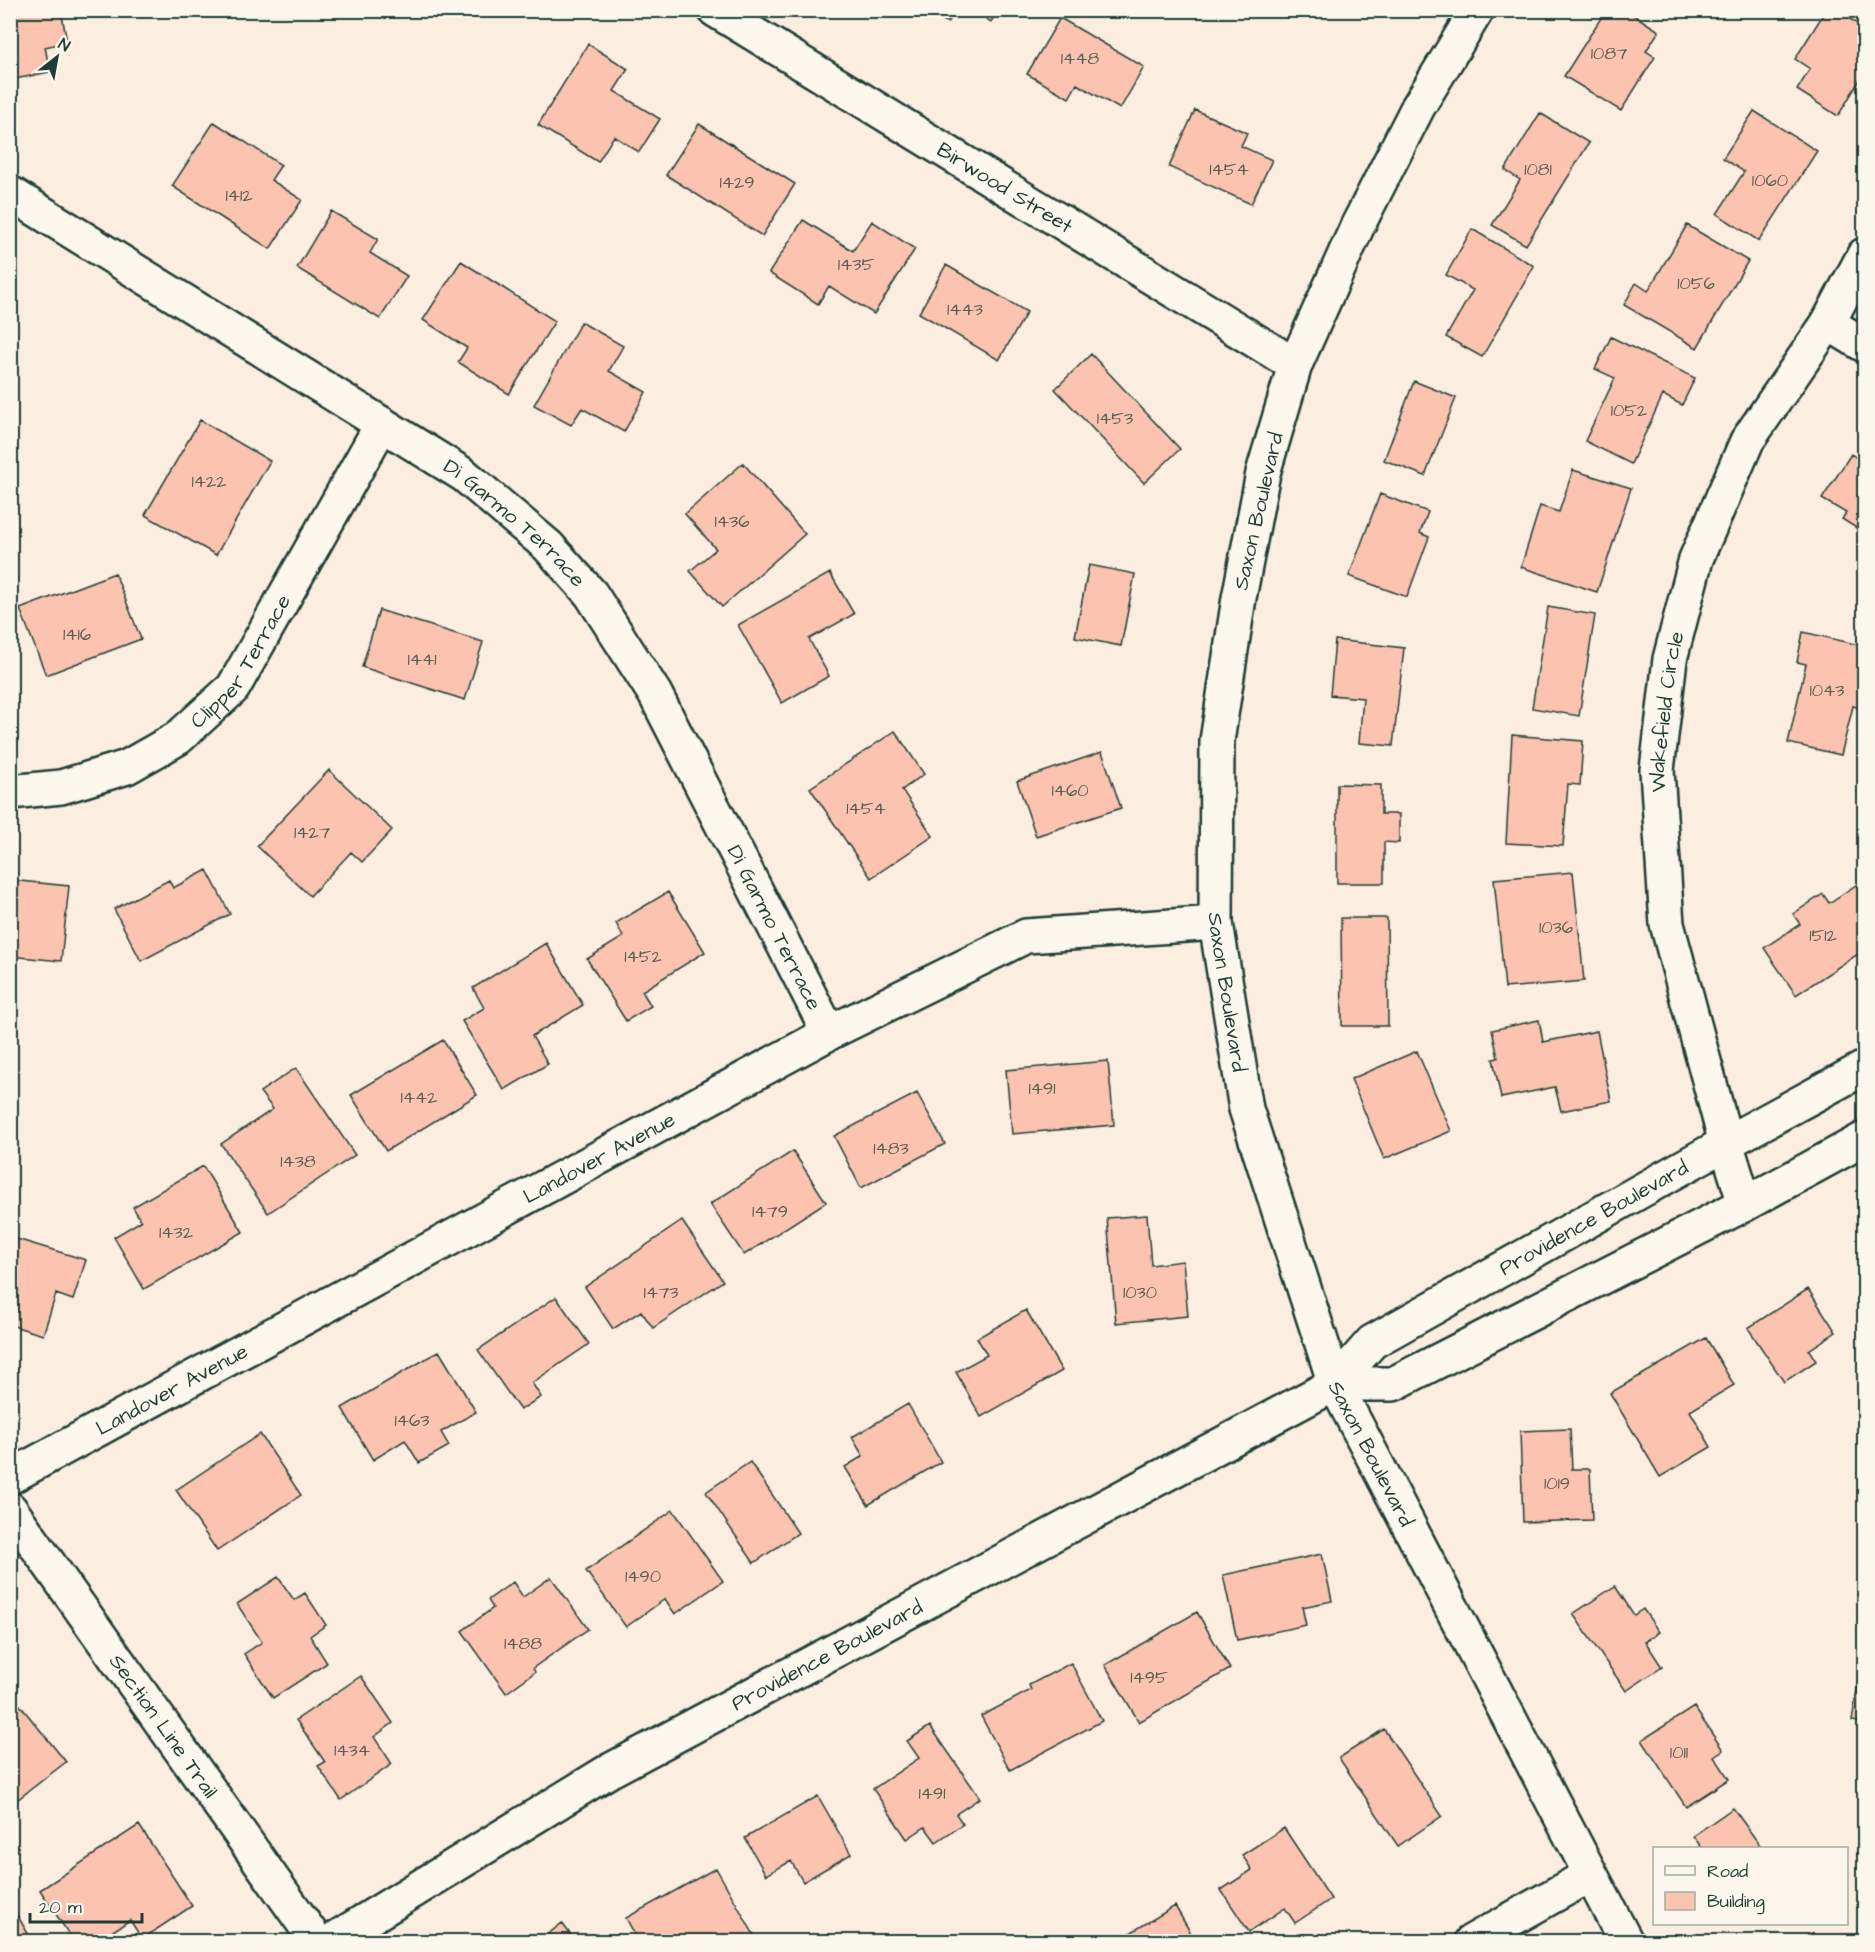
<svg xmlns="http://www.w3.org/2000/svg" width="1875" height="1952" font-family="'Architects Daughter',sans-serif">
	<rect width="100%" height="100%" fill="#fbede0"/>
	<filter id="ink" filterUnits="userSpaceOnUse"><feTurbulence type="fractalNoise" baseFrequency=".0167" numOctaves="2"/><feDisplacementMap in="SourceGraphic" scale="12" xChannelSelector="R" yChannelSelector="G"/><feConvolveMatrix kernelMatrix="1 2 1 2 8 2 1 2 1" color-interpolation-filters="sRGB"/></filter>
	<g filter="url(#ink)">
		<!-- building -->
		<path fill="#fbc3b0" stroke="#1f3d34" stroke-width="1.5" d="M 10,10 L 61,10 L 67,42 L 45,47 L 50,72 L 10,80 Z
			M 927,10 L 956,10 L 948,23 Z
			M 973,10 L 998,10 L 991,22 Z
			M 1606,10 L 1626,10 L 1659,31 L 1646,51 L 1655,57 L 1621,111 L 1564,76 Z
			M 1826,10 L 1836,10 L 1864,28 L 1864,73 L 1838,116 L 1797,90 L 1810,69 L 1795,59 Z
			M 1060,18 L 1144,67 L 1120,109 L 1077,84 L 1069,98 L 1027,74 Z
			M 588,44 L 628,69 L 614,91 L 660,119 L 639,152 L 614,136 L 598,162 L 538,125 Z
			M 1195,110 L 1247,133 L 1241,146 L 1272,160 L 1251,204 L 1169,167 Z
			M 1754,111 L 1817,151 L 1759,241 L 1717,214 L 1744,172 L 1723,158 Z
			M 1540,113 L 1589,143 L 1526,245 L 1492,225 L 1520,180 L 1505,170 Z
			M 214,122 L 281,165 L 271,180 L 302,200 L 270,249 L 172,186 Z
			M 699,124 L 795,184 L 762,236 L 666,175 Z
			M 331,211 L 378,239 L 370,253 L 407,276 L 380,319 L 297,268 Z
			M 803,220 L 853,251 L 872,221 L 915,249 L 874,314 L 829,286 L 818,304 L 769,273 Z
			M 1687,225 L 1748,261 L 1697,348 L 1624,305 L 1636,283 L 1648,291 Z
			M 1472,229 L 1534,266 L 1482,357 L 1446,337 L 1473,290 L 1446,275 Z
			M 461,261 L 555,321 L 509,394 L 458,362 L 467,348 L 423,320 Z
			M 946,265 L 1027,312 L 999,360 L 919,313 Z
			M 581,322 L 623,346 L 609,371 L 646,392 L 624,432 L 582,408 L 571,425 L 534,405 Z
			M 1611,337 L 1695,378 L 1682,405 L 1663,395 L 1631,464 L 1585,441 L 1615,378 L 1595,369 Z
			M 1091,354 L 1180,449 L 1144,483 L 1055,389 Z
			M 1414,381 L 1456,398 L 1425,476 L 1384,460 Z
			M 200,420 L 270,461 L 216,555 L 145,515 Z
			M 1851,454 L 1864,463 L 1864,533 L 1842,519 L 1846,513 L 1822,499 Z
			M 743,463 L 805,534 L 722,607 L 690,571 L 716,549 L 685,514 Z
			M 1573,470 L 1631,488 L 1597,592 L 1521,567 L 1540,506 L 1559,512 Z
			M 1380,494 L 1428,512 L 1420,533 L 1429,537 L 1407,597 L 1349,576 Z
			M 1089,565 L 1135,574 L 1121,646 L 1075,637 Z
			M 115,573 L 141,639 L 46,675 L 20,609 Z
			M 830,573 L 854,614 L 809,639 L 829,676 L 782,703 L 738,625 Z
			M 1548,607 L 1595,615 L 1579,716 L 1532,708 Z
			M 379,610 L 483,642 L 465,700 L 362,667 Z
			M 1803,632 L 1864,646 L 1864,709 L 1853,706 L 1841,755 L 1788,743 L 1806,664 L 1797,662 Z
			M 1335,640 L 1404,648 L 1393,746 L 1359,743 L 1363,698 L 1330,695 Z
			M 895,731 L 924,774 L 902,790 L 933,836 L 871,878 L 810,788 Z
			M 1512,735 L 1583,741 L 1580,785 L 1568,784 L 1563,846 L 1506,843 Z
			M 1102,752 L 1121,808 L 1036,836 L 1017,781 Z
			M 329,770 L 392,830 L 362,862 L 351,852 L 310,896 L 257,846 Z
			M 1337,784 L 1381,785 L 1381,814 L 1399,814 L 1399,843 L 1384,842 L 1384,883 L 1337,883 Z
			M 207,870 L 230,914 L 141,961 L 114,909 L 169,880 L 173,888 Z
			M 1573,872 L 1584,981 L 1505,988 L 1494,879 Z
			M 10,880 L 69,886 L 61,961 L 10,956 Z
			M 1856,885 L 1864,897 L 1864,957 L 1861,952 L 1796,995 L 1764,948 L 1800,924 L 1793,914 L 1823,894 L 1829,903 Z
			M 668,892 L 705,952 L 642,991 L 651,1006 L 626,1021 L 587,959 L 623,937 L 616,923 Z
			M 1341,918 L 1387,918 L 1388,1026 L 1342,1026 Z
			M 546,943 L 583,1005 L 532,1036 L 548,1064 L 504,1090 L 462,1021 L 484,1008 L 473,988 Z
			M 1539,1020 L 1543,1042 L 1597,1031 L 1611,1101 L 1561,1111 L 1555,1087 L 1501,1098 L 1493,1059 L 1498,1058 L 1492,1030 Z
			M 443,1040 L 477,1095 L 386,1151 L 351,1095 Z
			M 1417,1051 L 1451,1131 L 1384,1159 L 1351,1079 Z
			M 1108,1061 L 1114,1125 L 1012,1134 L 1006,1070 Z
			M 296,1068 L 355,1155 L 268,1213 L 221,1144 L 273,1109 L 260,1092 Z
			M 917,1093 L 945,1144 L 861,1188 L 834,1136 Z
			M 793,1151 L 826,1202 L 744,1255 L 710,1204 Z
			M 203,1166 L 243,1232 L 144,1289 L 114,1237 L 141,1221 L 133,1207 Z
			M 1147,1215 L 1151,1265 L 1183,1261 L 1188,1316 L 1116,1323 L 1107,1218 Z
			M 682,1221 L 723,1281 L 653,1328 L 641,1311 L 613,1329 L 585,1287 Z
			M 10,1237 L 86,1260 L 73,1300 L 56,1294 L 43,1335 L 10,1325 Z
			M 1808,1289 L 1836,1332 L 1809,1350 L 1816,1361 L 1784,1382 L 1748,1328 Z
			M 556,1297 L 589,1344 L 532,1383 L 541,1397 L 520,1410 L 478,1350 Z
			M 1026,1310 L 1062,1371 L 981,1417 L 956,1372 L 987,1355 L 977,1338 Z
			M 1706,1338 L 1734,1385 L 1690,1411 L 1711,1447 L 1660,1477 L 1610,1393 Z
			M 439,1351 L 476,1412 L 441,1432 L 449,1446 L 419,1463 L 405,1440 L 373,1460 L 342,1408 Z
			M 908,1404 L 941,1462 L 868,1505 L 845,1467 L 863,1456 L 852,1437 Z
			M 1570,1429 L 1572,1469 L 1590,1469 L 1592,1520 L 1523,1522 L 1520,1431 Z
			M 260,1434 L 301,1495 L 217,1551 L 176,1490 Z
			M 750,1462 L 798,1533 L 754,1563 L 706,1492 Z
			M 673,1510 L 723,1581 L 675,1614 L 665,1599 L 626,1627 L 586,1571 Z
			M 1322,1554 L 1332,1601 L 1302,1607 L 1306,1625 L 1237,1640 L 1223,1575 Z
			M 278,1577 L 294,1600 L 305,1593 L 326,1625 L 310,1636 L 327,1663 L 273,1698 L 244,1654 L 262,1642 L 237,1604 Z
			M 551,1577 L 588,1629 L 533,1668 L 535,1672 L 506,1693 L 462,1631 L 493,1608 L 488,1600 L 513,1582 L 523,1597 Z
			M 1615,1586 L 1634,1615 L 1643,1609 L 1659,1632 L 1645,1641 L 1662,1667 L 1626,1691 L 1573,1614 Z
			M 1197,1612 L 1230,1669 L 1139,1722 L 1105,1665 Z
			M 1864,1646 L 1864,1723 L 1852,1721 Z
			M 1071,1663 L 1102,1721 L 1010,1770 L 981,1716 L 1031,1690 L 1029,1685 Z
			M 361,1676 L 393,1723 L 374,1737 L 392,1764 L 341,1800 L 318,1766 L 325,1762 L 296,1720 Z
			M 10,1693 L 66,1762 L 17,1800 L 10,1792 Z
			M 1694,1707 L 1723,1750 L 1714,1756 L 1729,1779 L 1686,1807 L 1642,1740 Z
			M 930,1726 L 980,1798 L 956,1814 L 963,1824 L 936,1842 L 925,1827 L 907,1839 L 873,1789 L 919,1758 L 907,1741 Z
			M 1384,1729 L 1442,1816 L 1398,1846 L 1339,1758 Z
			M 818,1796 L 851,1854 L 803,1882 L 791,1861 L 766,1875 L 745,1838 Z
			M 1733,1808 L 1762,1848 L 1702,1848 L 1693,1836 Z
			M 139,1825 L 192,1906 L 142,1939 L 130,1920 L 96,1942 L 74,1942 L 40,1890 Z
			M 1284,1828 L 1331,1899 L 1295,1923 L 1285,1908 L 1249,1932 L 1221,1890 L 1252,1870 L 1242,1855 Z
			M 716,1868 L 758,1942 L 639,1942 L 626,1918 Z
			M 10,1903 L 33,1942 L 10,1942 Z
			M 1175,1906 L 1196,1942 L 1115,1942 Z
			M 562,1923 L 576,1942 L 538,1942 Z"/>
		<g fill="none" stroke-linecap="round" stroke-linejoin="round">
			<defs>
				<g id="minor">
					<path id="s1" d="M 715,10 L 1295,365"/>
					<path id="s2" d="M 10,193 L 464,475 L 548,546 L 591,594 L 655,694 L 829,1033"/>
					<path d="M 1828,323 L 1864,345"/>
					<path id="s3" d="M 10,792 L 61,787 L 127,767 L 178,738 L 233,688 L 382,424"/>
					<path id="s4" d="M 1745,1204 L 1726,1143 L 1667,924 L 1657,770 L 1670,659 L 1696,559 L 1747,441 L 1828,323 L 1864,255"/>
					<path id="s5" d="M 10,1477 L 829,1033 L 1026,936 L 1216,923"/>
					<path id="s6" d="M 10,1509 L 317,1942"/>
					<path d="M 1471,1942 L 1590,1875"/>
				</g>
				<g id="secondary">
					<path id="s7" d="M 1477,10 L 1418,107 L 1358,225 L 1295,365 L 1263,473 L 1239,598 L 1217,741 L 1216,923 L 1246,1109 L 1335,1384 L 1626,1942"/>
					<path d="M 1335,1384 L 1393,1384 L 1745,1204 L 1864,1139"/>
					<path id="s8" d="M 330,1942 L 609,1771 L 1335,1384 L 1372,1342 L 1726,1143 L 1864,1068"/>
				</g>
			</defs>
			<!-- minor casing -->
			<use href="#minor" stroke="#1f3d34" stroke-width="38"/>
			<!-- secondary casing -->
			<use href="#secondary" stroke="#1f3d34" stroke-width="38"/>
			<!-- minor -->
			<use href="#minor" stroke="#fbf7ec" stroke-width="33"/>
			<!-- secondary -->
			<use href="#secondary" stroke="#fbf7ec" stroke-width="33"/>
		</g>
	</g>
	<g text-anchor="middle" stroke-width="5" stroke-linejoin="round" paint-order="stroke">
		<!-- number labels -->
		<g font-size="18" fill="#565e53">
			<text x="1609" y="59">1087</text>
			<text x="1080" y="64">1448</text>
			<text x="1229" y="175">1454</text>
			<text x="1538" y="175">1081</text>
			<text x="1770" y="186">1060</text>
			<text x="737" y="188">1429</text>
			<text x="239" y="201">1412</text>
			<text x="856" y="270">1435</text>
			<text x="1696" y="289">1056</text>
			<text x="965" y="315">1443</text>
			<text x="1629" y="416">1052</text>
			<text x="1115" y="424">1453</text>
			<text x="209" y="487">1422</text>
			<text x="732" y="527">1436</text>
			<text x="77" y="640">1416</text>
			<text x="422" y="665">1441</text>
			<text x="1827" y="696">1043</text>
			<text x="1070" y="796">1460</text>
			<text x="866" y="814">1454</text>
			<text x="312" y="838">1427</text>
			<text x="1556" y="933">1036</text>
			<text x="1823" y="941">1512</text>
			<text x="643" y="962">1452</text>
			<text x="1042" y="1094">1491</text>
			<text x="419" y="1103">1442</text>
			<text x="891" y="1154">1483</text>
			<text x="298" y="1167">1438</text>
			<text x="770" y="1217">1479</text>
			<text x="176" y="1238">1432</text>
			<text x="661" y="1298">1473</text>
			<text x="1140" y="1298">1030</text>
			<text x="412" y="1426">1463</text>
			<text x="1557" y="1489">1019</text>
			<text x="643" y="1582">1490</text>
			<text x="523" y="1649">1488</text>
			<text x="1149" y="1683">1495</text>
			<text x="352" y="1756">1434</text>
			<text x="1679" y="1758">1011</text>
			<text x="932" y="1799">1491</text>
		</g>
		<!-- street labels -->
		<g font-size="21" fill="#1f3d34" stroke="#fbf7ec">
			<text dy="7" stroke="none"><textPath href="#s1" startOffset="340">Birwood Street</textPath></text>
			<text transform="translate(1258 511) rotate(-77)" y="7">Saxon Boulevard</text>
			<text dy="7" stroke="none"><textPath href="#s2" startOffset="604">Di Garmo Terrace</textPath></text>
			<text dy="7" stroke="none"><textPath href="#s3" startOffset="279">Clipper Terrace</textPath></text>
			<text dy="7" stroke="none"><textPath href="#s4" startOffset="504">Wakefield Circle</textPath></text>
			<text dy="7" stroke="none"><textPath href="#s2" startOffset="1090">Di Garmo Terrace</textPath></text>
			<text dy="7" stroke="none"><textPath href="#s7" startOffset="1036">Saxon Boulevard</textPath></text>
			<text dy="7" stroke="none"><textPath href="#s5" startOffset="670">Landover Avenue</textPath></text>
			<text dy="7" stroke="none"><textPath href="#s8" startOffset="1460">Providence Boulevard</textPath></text>
			<text dy="7" stroke="none"><textPath href="#s5" startOffset="184">Landover Avenue</textPath></text>
			<text dy="7" stroke="none"><textPath href="#s7" startOffset="1522">Saxon Boulevard</textPath></text>
			<text dy="7" stroke="none"><textPath href="#s8" startOffset="574">Providence Boulevard</textPath></text>
			<text dy="7" stroke="none"><textPath href="#s6" startOffset="266">Section Line Trail</textPath></text>
		</g>
	</g>
	<!-- margin -->
	<rect width="1875" height="1952" fill="none" stroke="#fbf7ec" stroke-width="36"/>
	<rect x="18" y="18" width="1839" height="1916" fill="none" stroke="#1f3d34" stroke-width="2" filter="url(#ink)"/>
	<!-- legend -->
	<rect x="1653" y="1847" width="195" height="78" fill="#fbf7ec" stroke="#a3ada2" stroke-width="1.5"/>
	<rect x="1665" y="1866" width="30" height="9" fill="#fbf7ec" stroke="#a3ada2" stroke-width="1.5"/>
	<text x="1707" y="1877" font-size="18" fill="#1f3d34">Road</text>
	<rect x="1665" y="1892" width="30" height="18" fill="#fbc3b0" stroke="#a3ada2" stroke-width="1.5"/>
	<text x="1707" y="1907" font-size="18" fill="#1f3d34">Building</text>
	<!-- north arrow -->
	<g transform="translate(57 57) rotate(31)" stroke="#fbf7ec" stroke-width="4.5" paint-order="stroke">
	<path d="M0-4.5L10 22L0 15L-10 22Z" fill="#1f3d34"/>
	<text y="-9" font-size="16" font-weight="bold" text-anchor="middle" fill="#1f3d34">N</text>
	</g>
	<!-- scale -->
	<path d="M30 1913v9h112v-9" fill="none" stroke="#1f3d34" stroke-width="3"/>
	<text x="39" y="1913" font-size="18" fill="#1f3d34" stroke="#fbf7ec" stroke-width="4.5" paint-order="stroke">20 m</text>
</svg>
